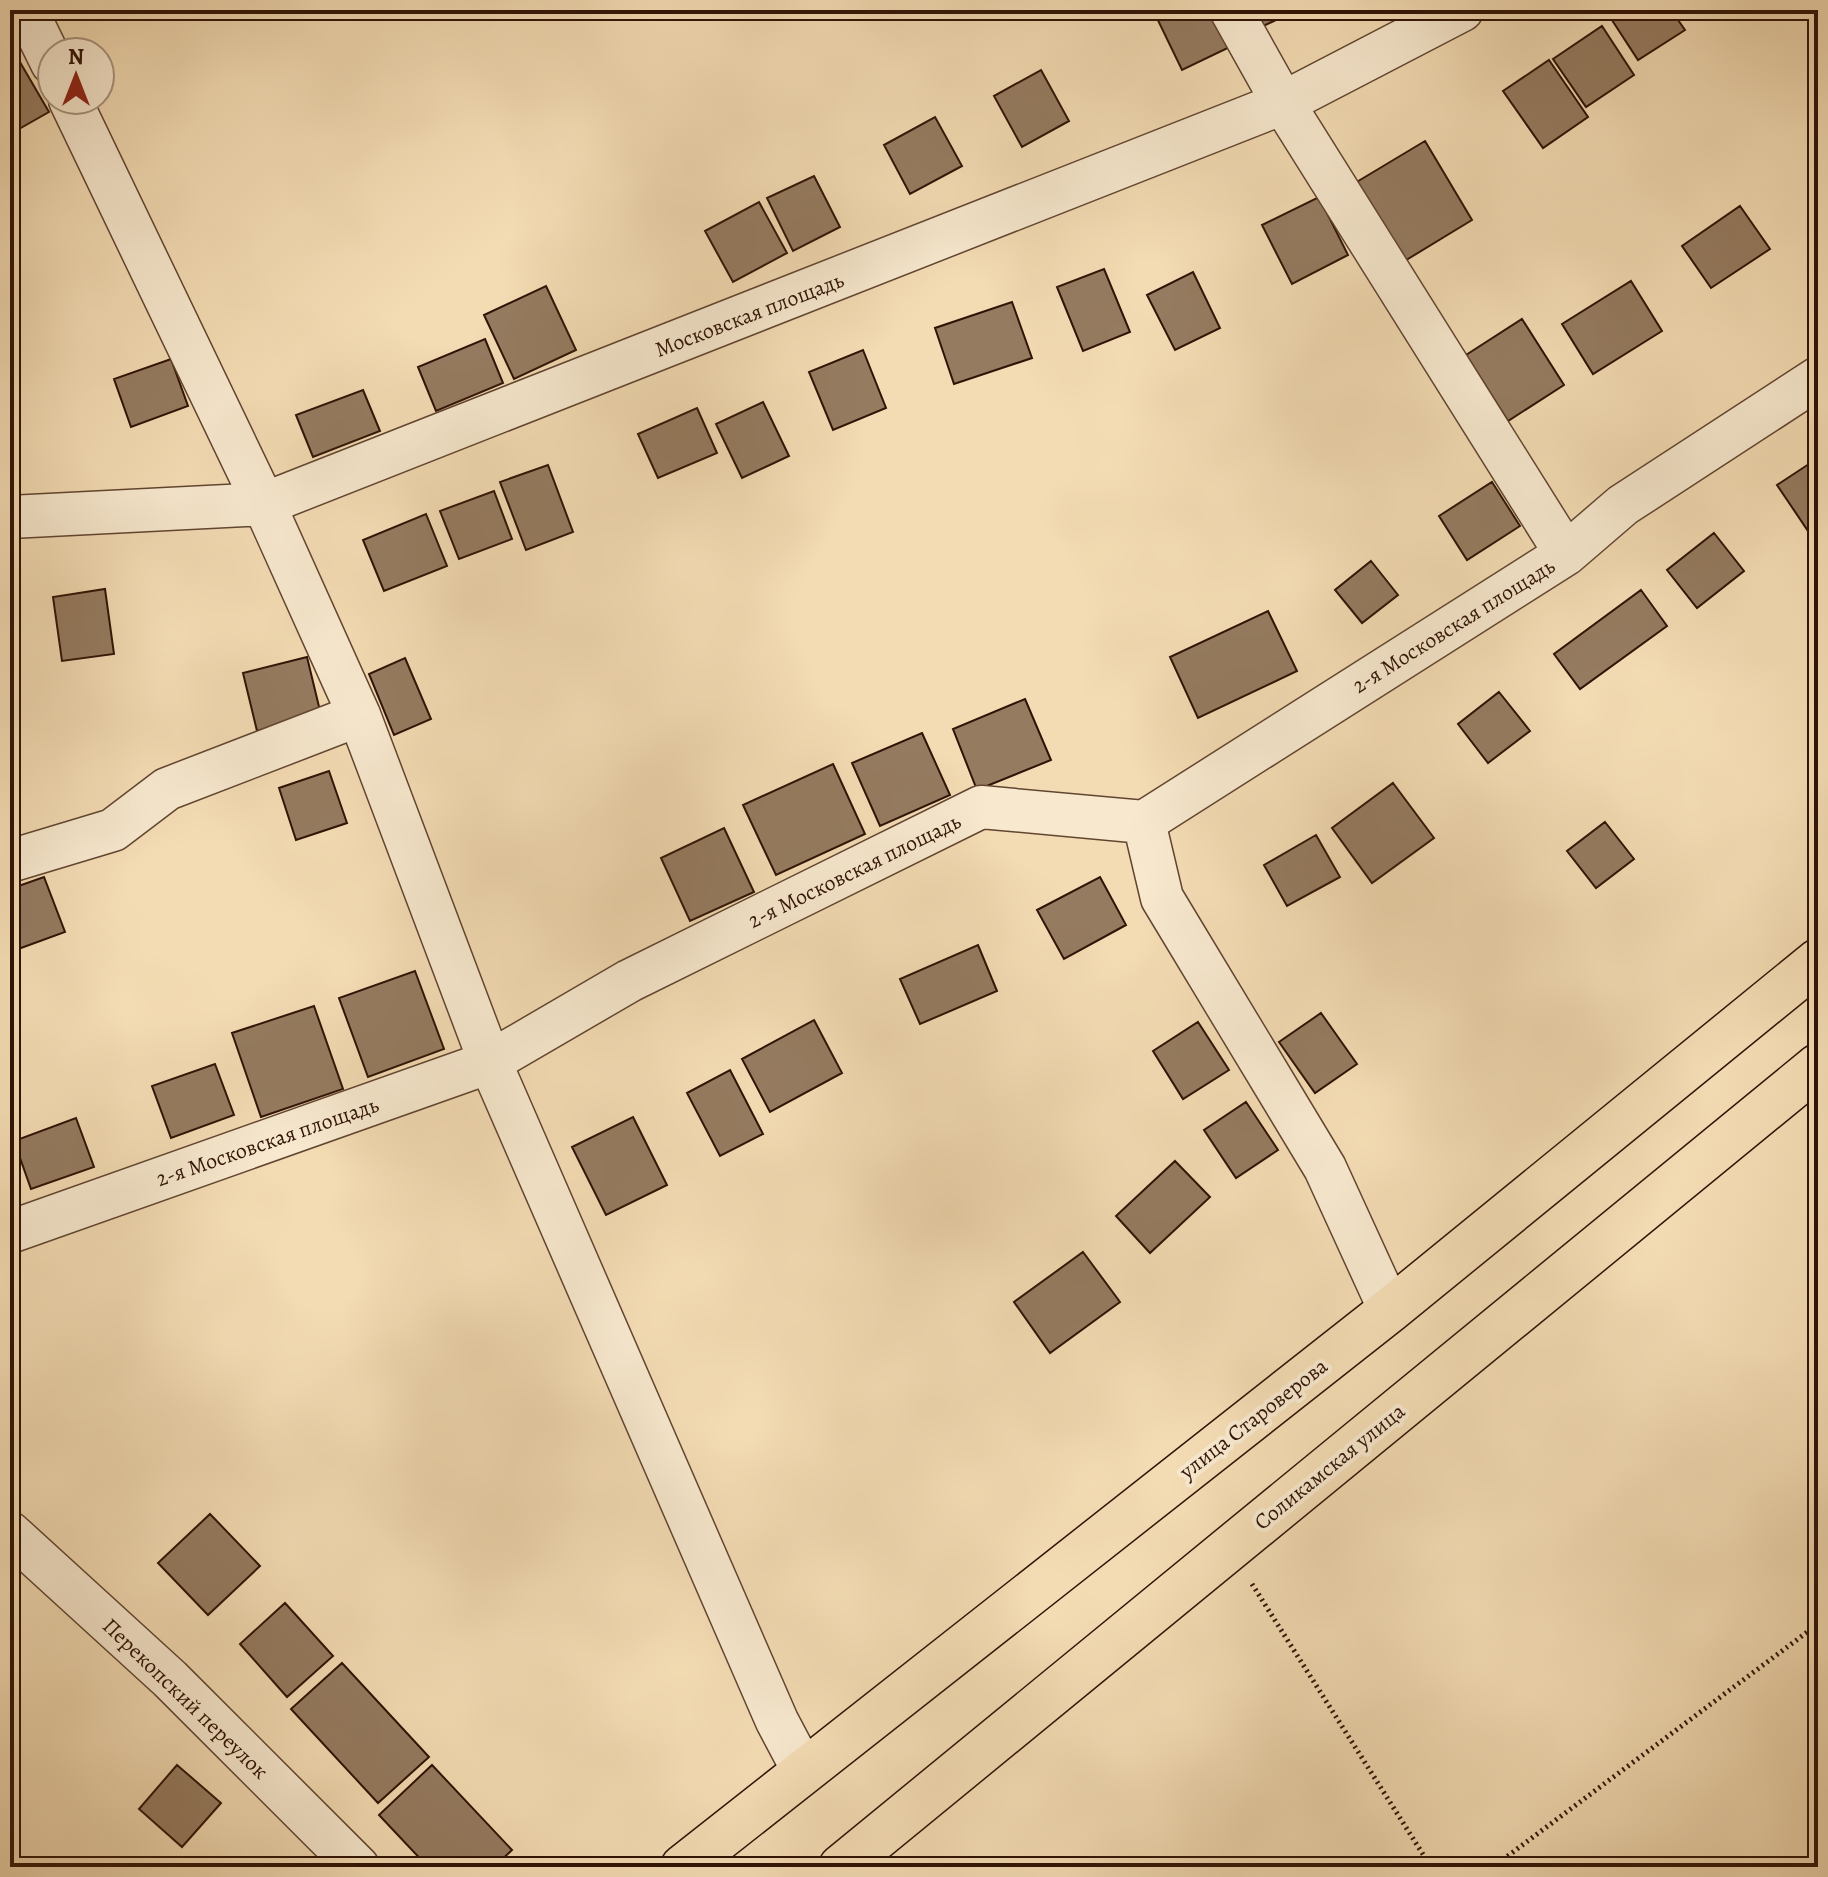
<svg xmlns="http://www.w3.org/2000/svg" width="1828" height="1877" font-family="Alegreya,serif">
	<rect width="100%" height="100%" fill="#f3dbb3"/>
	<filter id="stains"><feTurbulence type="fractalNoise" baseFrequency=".0025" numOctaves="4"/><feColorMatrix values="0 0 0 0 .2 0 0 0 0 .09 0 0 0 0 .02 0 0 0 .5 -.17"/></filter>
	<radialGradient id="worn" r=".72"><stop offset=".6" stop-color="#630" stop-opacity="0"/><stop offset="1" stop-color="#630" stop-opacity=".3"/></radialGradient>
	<!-- building -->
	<path fill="#957b60" stroke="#301306" stroke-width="2" d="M 1153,10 L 1220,10 L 1236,44 L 1182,70 Z
		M 1250,10 L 1297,10 L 1259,28 Z
		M 1621,10 L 1671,10 L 1685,30 L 1638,60 L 1610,17 Z
		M 1602,26 L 1634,75 L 1586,107 L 1553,59 Z
		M 17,57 L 49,112 L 10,134 L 10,61 Z
		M 1549,60 L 1588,117 L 1543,148 L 1503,91 Z
		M 1041,70 L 1069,121 L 1022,147 L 994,96 Z
		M 935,117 L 962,166 L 910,194 L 884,145 Z
		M 1425,141 L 1472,220 L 1403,262 L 1355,183 Z
		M 814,176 L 840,227 L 793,251 L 767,198 Z
		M 1319,197 L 1348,255 L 1292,284 L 1262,225 Z
		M 759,202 L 787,253 L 733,282 L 705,231 Z
		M 1740,206 L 1770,249 L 1711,288 L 1682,246 Z
		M 1104,269 L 1130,332 L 1083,351 L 1057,287 Z
		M 1193,272 L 1220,328 L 1175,350 L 1147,295 Z
		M 1631,281 L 1662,331 L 1593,374 L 1562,324 Z
		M 546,286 L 576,350 L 514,379 L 484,315 Z
		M 1012,302 L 1032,358 L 954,384 L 935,328 Z
		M 1522,319 L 1564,385 L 1508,421 L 1466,355 Z
		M 485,339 L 503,383 L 436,411 L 418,367 Z
		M 863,350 L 886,408 L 833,430 L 809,372 Z
		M 171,359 L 188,406 L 131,427 L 114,379 Z
		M 363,390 L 380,431 L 313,457 L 296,415 Z
		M 763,402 L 789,456 L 742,478 L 716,424 Z
		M 697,408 L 717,453 L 658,478 L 638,434 Z
		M 1818,458 L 1818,524 L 1808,531 L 1777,485 Z
		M 548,465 L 573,532 L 526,550 L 500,482 Z
		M 1492,482 L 1520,526 L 1467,560 L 1439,516 Z
		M 494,491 L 512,539 L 459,559 L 440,511 Z
		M 426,514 L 447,566 L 384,591 L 363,540 Z
		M 1714,533 L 1744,571 L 1697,608 L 1667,570 Z
		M 1371,561 L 1398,595 L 1362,623 L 1335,590 Z
		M 105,589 L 114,654 L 62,661 L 53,597 Z
		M 1641,590 L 1667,626 L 1580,689 L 1554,654 Z
		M 1268,611 L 1297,671 L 1198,718 L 1170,657 Z
		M 307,657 L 321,715 L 257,731 L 243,673 Z
		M 405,658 L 431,719 L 394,735 L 369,674 Z
		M 1499,692 L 1530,731 L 1488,763 L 1458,724 Z
		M 1025,699 L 1051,760 L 977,790 L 953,729 Z
		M 922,733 L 950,795 L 880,826 L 852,763 Z
		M 833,764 L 865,834 L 776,875 L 743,805 Z
		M 329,771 L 347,823 L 296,840 L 279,788 Z
		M 1393,783 L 1434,838 L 1372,883 L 1332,828 Z
		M 1605,822 L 1634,859 L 1596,888 L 1567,851 Z
		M 724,828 L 754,892 L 690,921 L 661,858 Z
		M 1316,835 L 1340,877 L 1287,906 L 1264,865 Z
		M 44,877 L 65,932 L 10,952 L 10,889 Z
		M 1100,877 L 1126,925 L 1064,959 L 1037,910 Z
		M 978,945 L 997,991 L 920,1024 L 900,979 Z
		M 415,971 L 444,1049 L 368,1077 L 339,998 Z
		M 314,1006 L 343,1089 L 261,1117 L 232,1033 Z
		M 1321,1013 L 1357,1064 L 1315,1093 L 1279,1042 Z
		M 814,1020 L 842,1073 L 770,1112 L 742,1059 Z
		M 1198,1022 L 1229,1070 L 1183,1099 L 1153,1051 Z
		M 215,1064 L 234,1115 L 171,1138 L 152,1086 Z
		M 730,1070 L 763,1134 L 720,1156 L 687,1093 Z
		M 1246,1102 L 1278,1150 L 1236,1178 L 1204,1130 Z
		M 633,1117 L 667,1185 L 606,1215 L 572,1147 Z
		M 76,1118 L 94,1167 L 31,1189 L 14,1141 Z
		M 1175,1161 L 1210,1197 L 1150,1253 L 1116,1216 Z
		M 1083,1252 L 1120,1302 L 1050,1353 L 1014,1302 Z
		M 210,1514 L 260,1566 L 208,1615 L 158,1563 Z
		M 285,1603 L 333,1656 L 287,1697 L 240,1644 Z
		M 342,1663 L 429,1757 L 378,1803 L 291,1709 Z
		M 177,1765 L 221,1803 L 182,1847 L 139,1809 Z
		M 432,1765 L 512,1850 L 494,1867 L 428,1867 L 379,1815 Z"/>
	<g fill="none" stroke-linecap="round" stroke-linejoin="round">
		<defs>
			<path id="street" d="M 26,10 L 52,63
				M 1231,10 L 1283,103 L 1566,554
				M 70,100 L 264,504 L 359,715 L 490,1062 L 777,1721 L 804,1772
				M 10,517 L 264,504 L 1283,103 L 1462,10
				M 1144,822 L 1162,898 L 1325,1168 L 1390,1310
				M 10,861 L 113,830 L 167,789 L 359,715
				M 10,1232 L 490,1062 L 629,981 L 981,807 L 1144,822 L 1566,554 L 1623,505 L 1818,378
				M 10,1533 L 170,1679 L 358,1867"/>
			<path id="primary" d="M 683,1867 L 1390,1310 L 1818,961
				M 841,1867 L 1818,1066"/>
		</defs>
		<!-- street casing -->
		<use href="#street" stroke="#614531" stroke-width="45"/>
		<!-- primary casing -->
		<use href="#primary" stroke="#301306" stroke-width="47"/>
		<!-- path -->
		<path stroke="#301306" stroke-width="5" stroke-dasharray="2 4" stroke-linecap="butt" d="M 1252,1584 L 1431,1867
			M 1493,1867 L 1818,1624"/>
		<!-- street -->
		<use href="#street" stroke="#f7e8ce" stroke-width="42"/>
		<!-- primary -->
		<use href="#primary" stroke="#f3dbb3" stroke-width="44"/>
	</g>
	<g text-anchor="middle" stroke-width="8" stroke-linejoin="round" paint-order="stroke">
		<!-- street labels -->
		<g font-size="22" fill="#301306" stroke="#f7e8ce">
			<text transform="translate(749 314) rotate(-21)" y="8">Московская площадь</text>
			<text transform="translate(1453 625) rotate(-32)" y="8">2-я Московская площадь</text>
			<text transform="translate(854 870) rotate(-26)" y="8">2-я Московская площадь</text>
			<text transform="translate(267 1141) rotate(-19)" y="8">2-я Московская площадь</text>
			<text transform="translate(1253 1418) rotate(-38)" y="8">улица Староверова</text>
			<text transform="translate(1329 1466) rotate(-39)" y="8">Соликамская улица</text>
			<text transform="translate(186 1698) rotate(44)" y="8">Перекопский переулок</text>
		</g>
	</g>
	<!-- margin -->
	<rect width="1828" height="1877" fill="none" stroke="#f3dbb3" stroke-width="40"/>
	<rect x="12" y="12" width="1804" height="1853" fill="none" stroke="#301306" stroke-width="4"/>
	<rect x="20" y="20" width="1788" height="1837" fill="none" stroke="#301306" stroke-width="2"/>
	<!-- north arrow -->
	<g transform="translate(76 76)"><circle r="38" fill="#f7e8ce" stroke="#a7937e" stroke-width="2"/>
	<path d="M0-6L14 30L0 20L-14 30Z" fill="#8f2418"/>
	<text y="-12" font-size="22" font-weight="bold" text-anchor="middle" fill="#301306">N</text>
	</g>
	<rect width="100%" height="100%" filter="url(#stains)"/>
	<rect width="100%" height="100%" fill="url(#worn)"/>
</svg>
